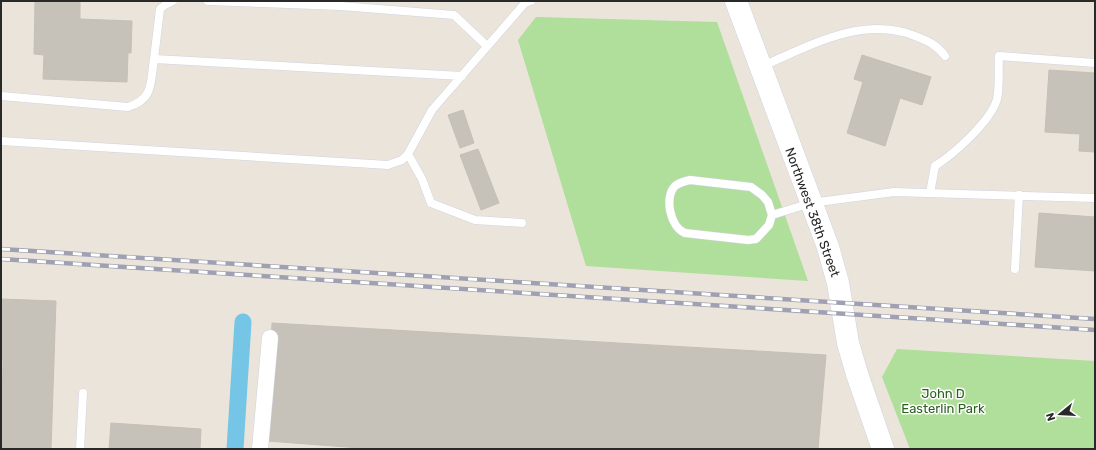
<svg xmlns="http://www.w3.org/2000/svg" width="1096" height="450" font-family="Rubik,sans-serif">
	<rect width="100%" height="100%" fill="#eae4db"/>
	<!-- green -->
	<path fill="#b0de9b" d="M 536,17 L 717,22 L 808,281 L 586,266 L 518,40 Z
		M 897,349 L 1095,361 L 1095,449 L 910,449 L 882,377 Z"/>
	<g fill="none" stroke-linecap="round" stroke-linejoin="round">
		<!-- canal -->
		<path stroke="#74c5e6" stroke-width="17" d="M 235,449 L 243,322"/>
	</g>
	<!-- building -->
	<path fill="#c6c2ba" stroke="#c5c0b5" d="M 35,1 L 80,1 L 80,19 L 132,21 L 131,53 L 128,53 L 127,82 L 43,79 L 44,55 L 34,54 Z
		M 862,55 L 931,77 L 922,105 L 900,98 L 885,146 L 847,133 L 863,82 L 854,79 Z
		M 1049,70 L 1095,73 L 1095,152 L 1079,151 L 1080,134 L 1045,132 Z
		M 463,110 L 474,143 L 460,148 L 448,115 Z
		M 478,149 L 499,203 L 481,210 L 460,155 Z
		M 1039,213 L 1095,217 L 1095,271 L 1035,267 Z
		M 1,299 L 56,301 L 51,449 L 1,449 L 3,360 L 1,360 Z
		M 272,323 L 826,355 L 818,449 L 373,449 L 267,441 Z
		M 111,423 L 201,429 L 200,449 L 109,449 Z"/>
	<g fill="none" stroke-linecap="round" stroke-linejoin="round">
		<defs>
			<path id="lane" d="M 208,1 L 341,6 L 454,15 L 487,46
				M 154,59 L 160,9 L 165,5 L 173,1
				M 760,67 C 810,46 862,15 915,36 C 928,41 937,45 945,56
				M 1,96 L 128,107 C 154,99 150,83 154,59 L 462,76
				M 1,141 L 388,165 L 402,160 L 408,154 L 432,110 L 525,3 L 531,1
				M 408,154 L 422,179 L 431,203 L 475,220 L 522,223
				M 690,180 L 751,187 L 762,195 L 768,202 L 772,215 L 769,225 L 756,239 L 748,240 L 685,233 C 670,227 664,197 675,186 C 679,183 685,181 690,180 Z
				M 930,193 L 935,166 C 954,154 991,121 997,99 C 1000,86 998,69 999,56 L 1095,63
				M 772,215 L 811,203 L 894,192 L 1095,198
				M 1015,269 L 1019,195
				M 80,449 L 83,393"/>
			<path id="street" d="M 260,449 L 270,338"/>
			<path id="secondary" d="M 736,1 L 828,247 L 838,283 L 848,343 L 857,374 L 883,449"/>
		</defs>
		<!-- lane casing -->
		<use href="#lane" stroke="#d1d3e1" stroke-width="9"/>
		<!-- street casing -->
		<use href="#street" stroke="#d1d3e1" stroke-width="17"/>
		<!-- secondary casing -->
		<use href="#secondary" stroke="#d1d3e1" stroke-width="23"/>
		<!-- lane -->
		<use href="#lane" stroke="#fff" stroke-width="8"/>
		<!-- street -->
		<use href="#street" stroke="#fff" stroke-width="16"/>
		<!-- secondary -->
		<use href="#secondary" stroke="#fff" stroke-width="22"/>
		<defs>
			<path id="rail" d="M 1,249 L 1095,319
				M 1,259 L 1095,330"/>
		</defs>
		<!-- rail casing -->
		<use href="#rail" stroke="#9fa1b2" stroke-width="4.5"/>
		<!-- rail -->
		<use href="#rail" stroke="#fff" stroke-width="3" stroke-dasharray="9" stroke-linecap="butt"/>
	</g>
	<g text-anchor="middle" stroke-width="3" stroke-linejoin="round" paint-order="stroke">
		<!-- street labels -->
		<g font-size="13" fill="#292929" stroke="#fff">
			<text transform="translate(813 212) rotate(70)" y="5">Northwest 38th Street</text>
		</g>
		<!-- park labels -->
		<g font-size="13" fill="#2a611e" stroke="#fff">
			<text x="943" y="398">John D<tspan x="943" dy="15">Easterlin Park</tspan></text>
		</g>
	</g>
	<!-- border -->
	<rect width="1096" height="450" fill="none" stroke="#292929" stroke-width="4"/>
	<!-- north arrow -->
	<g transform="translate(1060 414) rotate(252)" stroke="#ffffff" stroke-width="3" paint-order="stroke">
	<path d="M0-3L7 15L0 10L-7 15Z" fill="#292929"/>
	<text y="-6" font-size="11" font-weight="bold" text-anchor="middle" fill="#292929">N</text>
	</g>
</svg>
